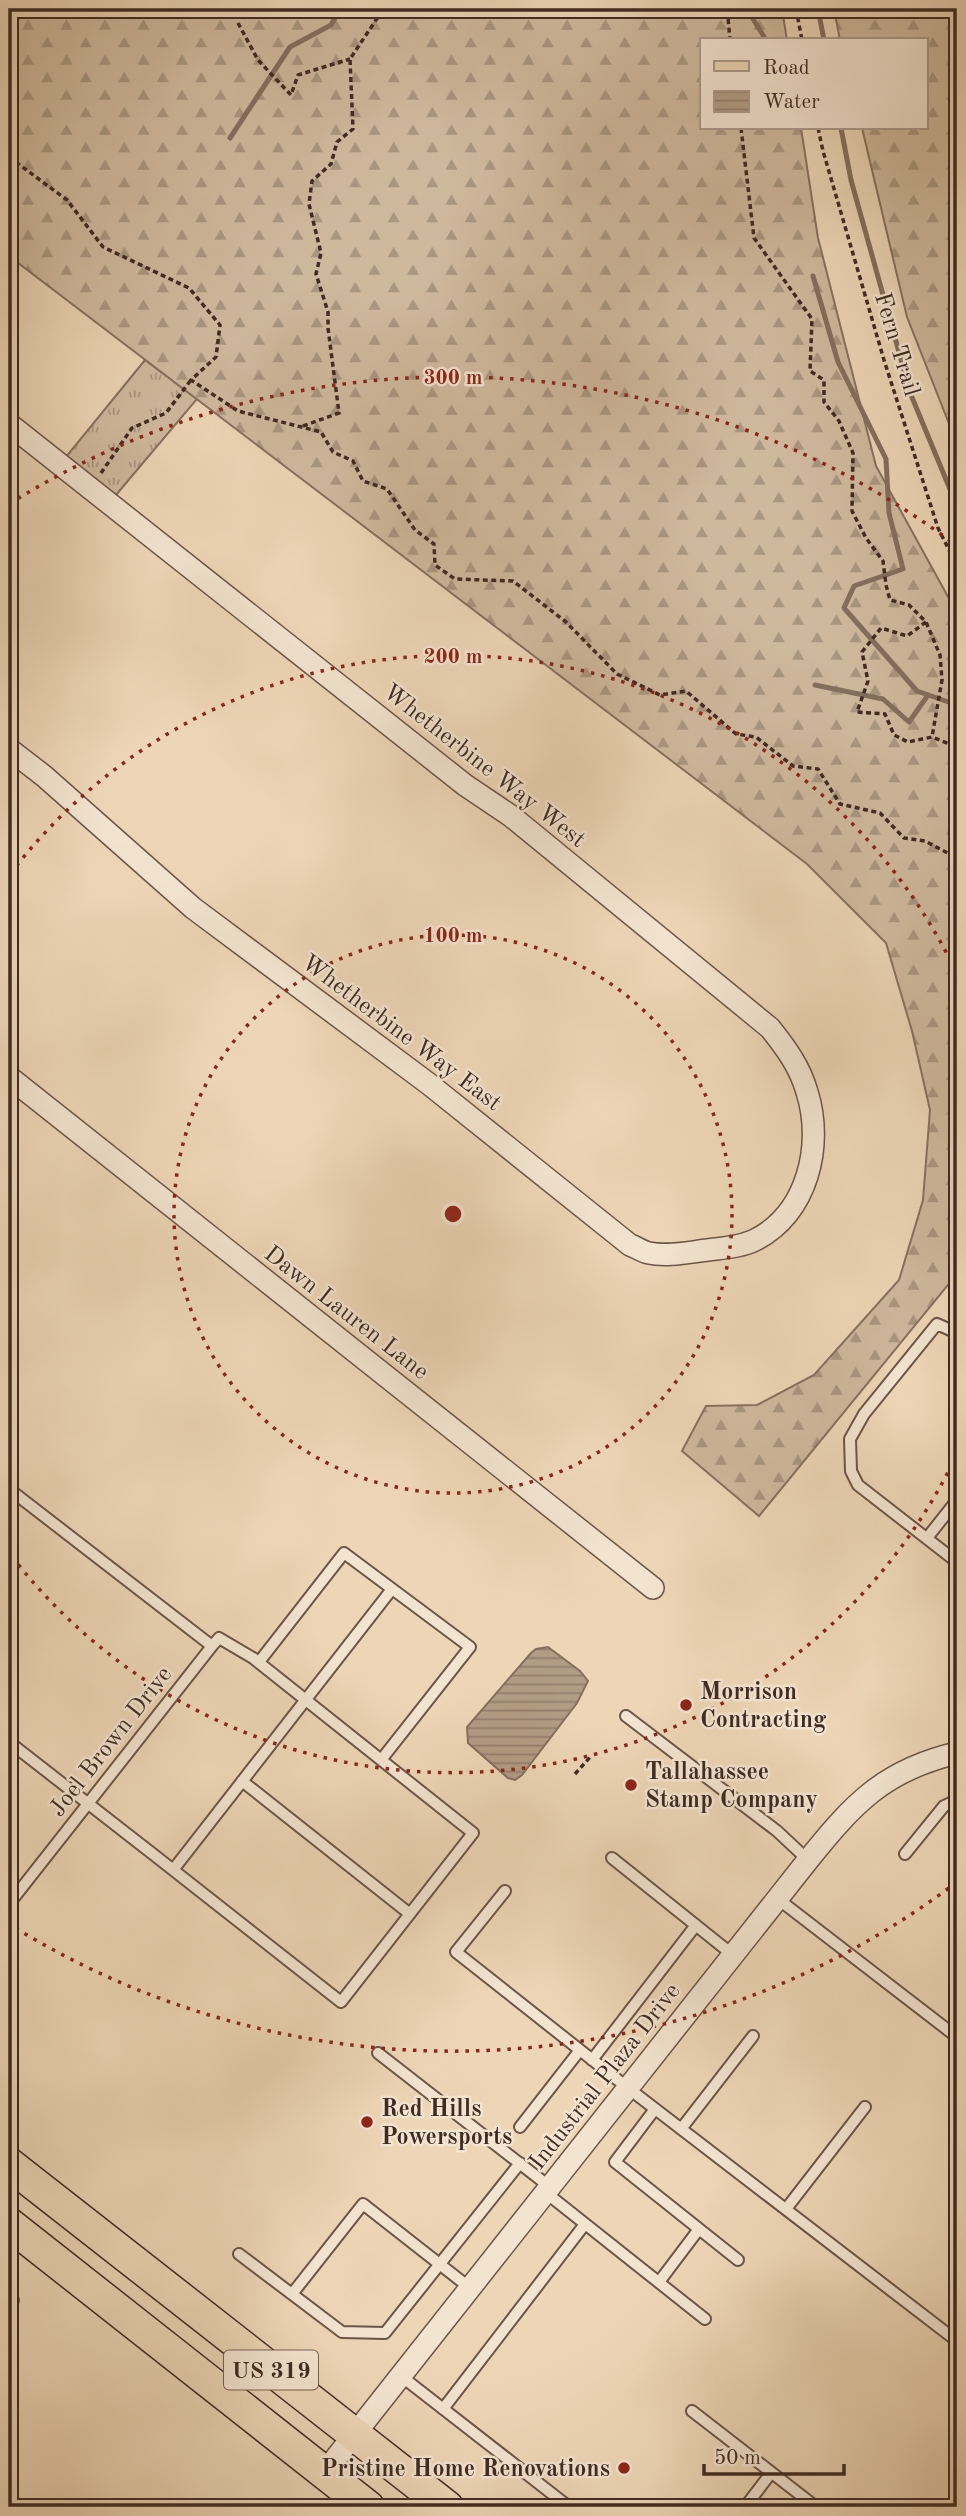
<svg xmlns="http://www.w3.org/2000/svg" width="966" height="2516" font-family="'Old Standard TT',serif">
	<defs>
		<pattern id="grass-tufts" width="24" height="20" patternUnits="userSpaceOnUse" patternTransform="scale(1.75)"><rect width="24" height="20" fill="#cfb99d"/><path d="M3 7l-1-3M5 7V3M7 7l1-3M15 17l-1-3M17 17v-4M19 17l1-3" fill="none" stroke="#a99780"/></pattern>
		<pattern id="forest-firs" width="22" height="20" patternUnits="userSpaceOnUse" patternTransform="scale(1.75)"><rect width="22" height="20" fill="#cfb99d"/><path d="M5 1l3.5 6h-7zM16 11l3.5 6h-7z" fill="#a99780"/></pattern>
		<pattern id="water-rules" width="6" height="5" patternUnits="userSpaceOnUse" patternTransform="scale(1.75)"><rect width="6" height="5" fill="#b29c84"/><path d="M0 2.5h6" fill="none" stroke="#927f6c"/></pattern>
	</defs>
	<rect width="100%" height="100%" fill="#edd6b6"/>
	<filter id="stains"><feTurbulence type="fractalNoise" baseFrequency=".00286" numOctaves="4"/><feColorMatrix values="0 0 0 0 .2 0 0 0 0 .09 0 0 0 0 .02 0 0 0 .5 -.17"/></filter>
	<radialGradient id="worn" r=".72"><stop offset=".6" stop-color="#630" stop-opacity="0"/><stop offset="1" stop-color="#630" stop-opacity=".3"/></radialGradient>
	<!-- grass -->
	<path fill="url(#grass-tufts)" stroke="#877260" stroke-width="2" d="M 145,360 L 197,399 L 110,502 L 61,463 Z"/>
	<!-- forest -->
	<path fill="url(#forest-firs)" stroke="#877260" stroke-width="2" d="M 9,9 L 782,9 L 787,40 L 702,40 L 702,128 L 801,128 L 818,238 L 876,466 L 957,613 L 957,1274 L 759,1516 L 682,1451 L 706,1406 L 757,1405 L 814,1375 L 899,1280 L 923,1200 L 930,1110 L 912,1031 L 886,943 L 807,864 L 9,256 Z
		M 834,9 L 957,9 L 957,444 L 907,317 L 862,128 L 926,128 L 926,40 L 840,40 Z"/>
	<!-- water -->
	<path fill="url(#water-rules)" stroke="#846f5e" stroke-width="2" d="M 548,1647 L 580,1671 L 588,1681 L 577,1703 L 522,1775 L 515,1780 L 508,1778 L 468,1743 L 467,1727 L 531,1653 L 536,1649 Z"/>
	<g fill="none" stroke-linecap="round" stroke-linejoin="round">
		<!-- stream -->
		<path stroke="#846f5e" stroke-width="5" d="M 747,9 L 766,40
			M 818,9 L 824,40
			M 841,128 L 851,180 L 911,395 L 957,506
			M 230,138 L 290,47 L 331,25 L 340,9
			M 813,276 L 838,362 L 886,459 L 889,513 L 903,569 L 854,586 L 844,608 L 917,691 L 957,705
			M 815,685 L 883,699 L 909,722 L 928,695"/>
		<defs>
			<path id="lane" d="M 957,1333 L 937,1324 L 864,1414 L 850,1439 L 851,1471 L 858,1485 L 957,1562
				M 9,1489 L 212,1646
				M 927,1538 L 957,1500
				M 259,1662 L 344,1553 L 470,1647 L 381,1760
				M 626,1716 L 777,1831 L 808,1860
				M 9,1742 C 120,1828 231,1915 341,2002 L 473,1833 L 253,1658 L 219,1638 L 212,1646 L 9,1904
				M 242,1781 L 410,1914
				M 905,1854 L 944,1806 L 957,1800
				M 612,1858 L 733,1955
				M 173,1870 L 392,1589
				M 505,1891 L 456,1952 L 628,2088 L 957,2341
				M 778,1899 L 957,2037
				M 378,2053 L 550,2187
				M 592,2060 L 696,1925
				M 655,2109 L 615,2162 L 738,2260
				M 520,2127 L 580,2050
				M 681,2129 L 753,2036
				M 545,2192 L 705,2319
				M 786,2209 L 865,2107
				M 239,2254 L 342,2332 L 385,2333 L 520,2163
				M 659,2282 L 699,2229
				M 292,2294 L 363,2204 L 470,2288
				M 9,2304 L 13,2300
				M 401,2376 L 569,2507
				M 443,2409 L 585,2224
				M 692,2411 L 816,2507
				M 745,2507 L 771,2473"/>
			<path id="street" d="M 9,424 L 465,785 L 511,816 L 770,1028 C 786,1048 800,1067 807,1092 C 824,1146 807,1214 755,1240 C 741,1247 723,1248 708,1250 C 690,1252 667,1257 649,1253 C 643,1252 636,1247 630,1245 L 429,1084 L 193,908 L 44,776 L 9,749
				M 9,1077 L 653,1588
				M 324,2473 L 808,1860 C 853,1804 884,1770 957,1753"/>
			<path id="primary" d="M 9,2164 L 447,2507
				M 9,2224 L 368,2507"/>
		</defs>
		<!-- lane casing -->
		<use href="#lane" stroke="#6a5648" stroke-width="14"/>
		<!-- street casing -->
		<use href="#street" stroke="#6a5648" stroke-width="24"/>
		<!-- primary casing -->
		<use href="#primary" stroke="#3f2b24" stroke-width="35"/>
		<!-- path -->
		<path stroke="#3f2b24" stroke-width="3.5" stroke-dasharray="5 3.5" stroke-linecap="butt" d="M 715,9 L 728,18 L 730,40
			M 796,9 L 802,40
			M 728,18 L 742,9
			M 238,23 L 258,60 L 291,95 L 298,75 L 350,59
			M 741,128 L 754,238 L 812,319 L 810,371 L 824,380 L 824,402 L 839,421 L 853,453 L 852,511 L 866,538 L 883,561 L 886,585 L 890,600 L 909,605 L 926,622 L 940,655 L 942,680 L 932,737
			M 818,128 L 823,151 L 884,360 L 938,528 L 957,566
			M 9,157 L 67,200 L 103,247 L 189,288 L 220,325 L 216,357 L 191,380 L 238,411 L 321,432 L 333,452 L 353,461 L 363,481 L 387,489 L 415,530 L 434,544 L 435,565 L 455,579 L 513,581 L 566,622 L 617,674 L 660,695 L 686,691 L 736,734 L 756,737 L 793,766 L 818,769 L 840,804 L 880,813 L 904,838 L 925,841 L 957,858
			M 303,426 L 339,413 L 328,328 L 328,312 L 316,274 L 321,253 L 309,204 L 312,181 L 331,164 L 337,142 L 353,129 L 350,59 L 378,17 L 379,9
			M 101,473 L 132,428 L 166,413 L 191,380
			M 926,622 L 907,636 L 881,628 L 862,652 L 868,681 L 857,712 L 885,714 L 894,735 L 908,742 L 932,737 L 957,747
			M 575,1774 L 592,1755"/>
		<!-- lane -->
		<use href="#lane" stroke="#f3e4d0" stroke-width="10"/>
		<!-- street -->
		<use href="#street" stroke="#f3e4d0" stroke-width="21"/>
		<!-- primary -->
		<use href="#primary" stroke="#edd6b6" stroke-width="32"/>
	</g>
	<!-- distance rings -->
	<g fill="none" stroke="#8f2418" stroke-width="3.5" stroke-dasharray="3.5 7">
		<circle cx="453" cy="1214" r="279"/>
		<path d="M957 1454A558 558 0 0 1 10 1554M10 874A558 558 0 0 1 957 974"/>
		<path d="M957 1882A837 837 0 0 1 9 1924M9 504A837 837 0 0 1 957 546"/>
	</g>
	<!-- markers -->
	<g fill="#8f2418" stroke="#f3e4d0" stroke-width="2.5">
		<circle cx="686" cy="1705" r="7"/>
		<circle cx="631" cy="1785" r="7"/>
		<circle cx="367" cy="2122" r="7"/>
		<circle cx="624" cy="2468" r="7"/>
	</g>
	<g text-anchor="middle" stroke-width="5" stroke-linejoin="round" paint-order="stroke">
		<!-- shield labels -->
		<rect fill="#f3e4d0" stroke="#756258" stroke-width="2" x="224" y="2350.5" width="94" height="39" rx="5"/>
		<g font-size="23" font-weight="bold" fill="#3f2b24">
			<text x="271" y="2378">US 319</text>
		</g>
		<!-- street labels -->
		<g font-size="24" fill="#3f2b24" stroke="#f3e4d0">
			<text transform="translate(898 344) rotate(73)" y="8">Fern Trail</text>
			<text transform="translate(485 765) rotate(38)" y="8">Whetherbine Way West</text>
			<text transform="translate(402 1032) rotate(37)" y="8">Whetherbine Way East</text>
			<text transform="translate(347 1312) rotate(38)" y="8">Dawn Lauren Lane</text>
			<text transform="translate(110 1741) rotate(-52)" y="8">Joel Brown Drive</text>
			<text transform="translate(604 2076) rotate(-52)" y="8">Industrial Plaza Drive</text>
		</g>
		<!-- poi labels -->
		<g font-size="24" font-weight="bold" fill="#3f2b24" stroke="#f3e4d0" text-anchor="start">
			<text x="700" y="1699">Morrison<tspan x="700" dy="28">Contracting</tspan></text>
			<text x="645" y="1779">Tallahassee<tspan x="645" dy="28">Stamp Company</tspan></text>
			<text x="381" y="2116">Red Hills<tspan x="381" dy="28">Powersports</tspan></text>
			<text x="610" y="2476" text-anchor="end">Pristine Home Renovations</text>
		</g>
	</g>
	<circle cx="453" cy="1214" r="10" fill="#8f2418" stroke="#f3e4d0" stroke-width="3.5"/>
	<g font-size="21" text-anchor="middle" font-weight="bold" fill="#8f2418" stroke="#f3e4d0" stroke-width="5" stroke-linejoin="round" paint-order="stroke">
		<text x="453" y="384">300 m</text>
		<text x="453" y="663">200 m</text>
		<text x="453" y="942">100 m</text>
	</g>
	<!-- margin -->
	<rect width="966" height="2516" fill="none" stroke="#edd6b6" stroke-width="35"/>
	<rect x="10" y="10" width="945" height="2495" fill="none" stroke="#3f2b24" stroke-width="3.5"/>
	<rect x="18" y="18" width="931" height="2481" fill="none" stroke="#3f2b24" stroke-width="2"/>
	<!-- legend -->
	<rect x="700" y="38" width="228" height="91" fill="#f3e4d0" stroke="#ab9a8b" stroke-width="2"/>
	<rect x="714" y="61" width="35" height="10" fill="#edd6b6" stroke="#ab9a8b" stroke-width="2"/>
	<text x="763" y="74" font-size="21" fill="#3f2b24">Road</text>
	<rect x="714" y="91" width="35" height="21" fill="url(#water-rules)" stroke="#ab9a8b" stroke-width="2"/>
	<text x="763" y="108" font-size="21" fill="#3f2b24">Water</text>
	<!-- scale -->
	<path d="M704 2464v10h140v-10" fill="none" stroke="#3f2b24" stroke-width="3.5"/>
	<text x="714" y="2464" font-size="21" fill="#3f2b24" stroke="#f3e4d0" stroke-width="5" paint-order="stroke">50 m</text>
	<rect width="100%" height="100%" filter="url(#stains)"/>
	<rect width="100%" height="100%" fill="url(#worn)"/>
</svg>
